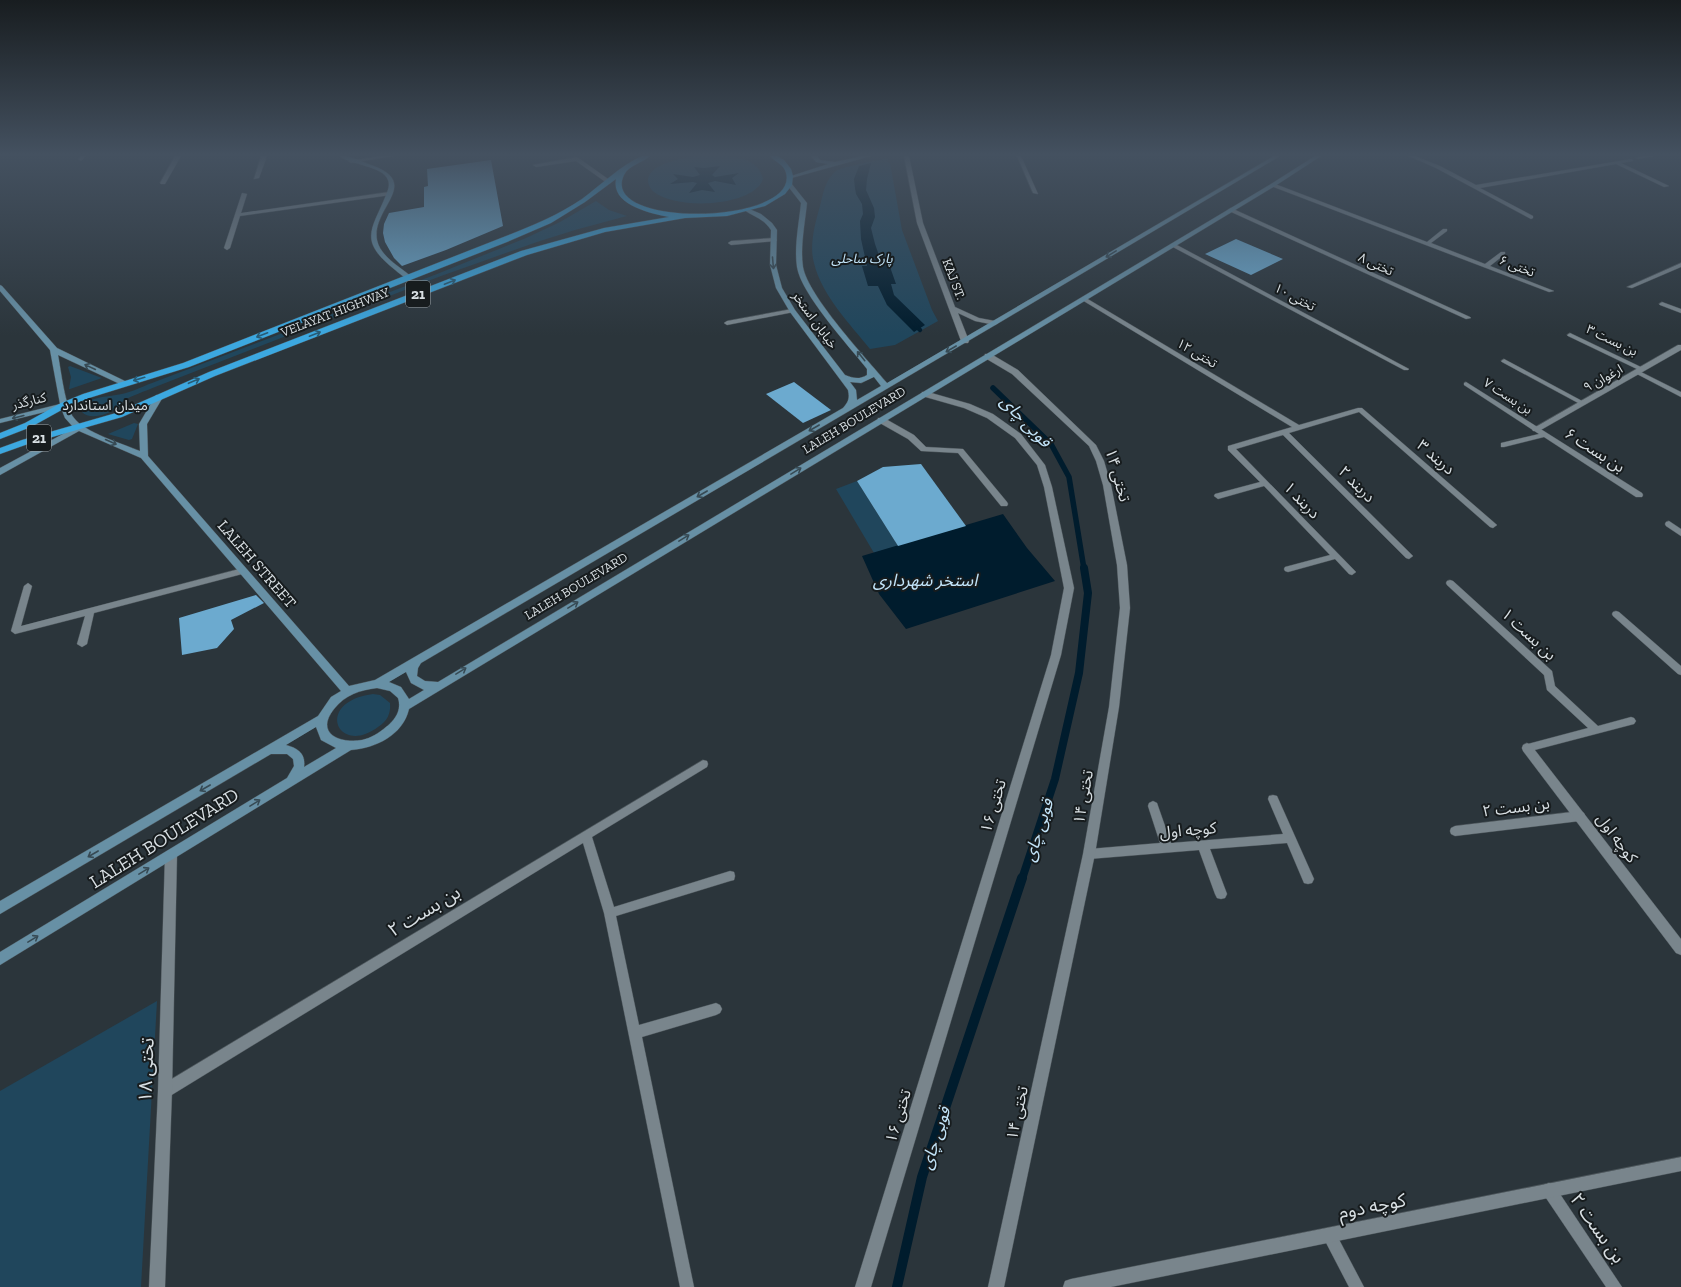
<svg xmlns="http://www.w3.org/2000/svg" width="1681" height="1287" viewBox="0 0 1681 1287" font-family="'Zilla Slab','Noto Sans Arabic',serif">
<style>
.green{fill:#20465c}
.water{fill:#001c2d}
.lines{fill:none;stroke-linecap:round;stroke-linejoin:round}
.stream-far3{stroke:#001c2d;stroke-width:4.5}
.stream-far2{stroke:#001c2d;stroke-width:5.5}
.stream-far1{stroke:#001c2d;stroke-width:8}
.stream{stroke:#001c2d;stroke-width:10}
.building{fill:#6caacf}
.lane-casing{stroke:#4a5358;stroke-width:1}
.street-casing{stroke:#4a5358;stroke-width:1}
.secondary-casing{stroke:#4a5358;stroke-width:1}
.highway-casing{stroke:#4a5358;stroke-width:1}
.lane{fill:#79858c;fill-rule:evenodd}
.street{fill:#79858c;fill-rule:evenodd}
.secondary{fill:#6790a5;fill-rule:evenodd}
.highway{fill:#3ca8e0;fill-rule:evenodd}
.oneway{stroke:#374a54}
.oneway2{stroke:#285b75}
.labels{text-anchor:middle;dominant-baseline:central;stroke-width:4;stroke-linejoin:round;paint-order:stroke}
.far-park-label{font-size:13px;font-style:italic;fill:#c2e4f9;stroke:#171c1e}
.far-street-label{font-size:13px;fill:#d8dfe3;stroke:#171c1e}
.far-neighbourhood-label{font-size:14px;fill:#d8dfe3;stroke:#171c1e}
.shield{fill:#171c1e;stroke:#9ea4a8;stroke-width:1}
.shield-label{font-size:15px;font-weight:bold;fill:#d8dfe3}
.street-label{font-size:16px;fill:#d8dfe3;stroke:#171c1e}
.water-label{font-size:17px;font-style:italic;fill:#c3e5fa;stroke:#171c1e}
.near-street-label{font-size:19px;fill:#d8dfe3;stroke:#171c1e}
</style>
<rect width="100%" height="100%" fill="#2b353b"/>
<g class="green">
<path d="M698 156C719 156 757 152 763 179 762 181 761 184 759 186 740 207 676 209 654 192 651 190 649 186 648 182 646 164 685 157 698 156Z"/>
<path d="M889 158 887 162 890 163 902 230 932 310 938 321 895 345 870 349C850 324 822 296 814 263 809 246 815 223 820 206 823 194 825 180 836 171 841 167 880 160 889 158Z"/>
<path d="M596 201 609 210 627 216 575 230 537 242 441 276 155 387C146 391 130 396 123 401 121 403 120 406 117 408 109 414 90 421 82 412 82 397 106 397 116 395 128 394 141 387 152 383L437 274 526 238 560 222Z"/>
<polygon points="70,366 102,378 70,389 69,389 71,377 68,367"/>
<polygon points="134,423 138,424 132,439 129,440 108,434"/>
<polygon points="857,481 898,546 874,553 836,489"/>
<path d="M373 694 380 695 390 703C391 714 387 721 378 727 338 757 313 702 373 694Z"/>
<polygon points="157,1001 141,1287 0,1287 0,1091"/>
</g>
<g class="water">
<polygon points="871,163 867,179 866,190 874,208 875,217 871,228 875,244 882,264 889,264 896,284 891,284 894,295 925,325 914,332 887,305 878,286 868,286 862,266 867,266 861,239 860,221 863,214 862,204 856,194 855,188 854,179 859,166"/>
<polygon points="720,166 712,175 715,177 739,173 732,178 736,185 715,181 708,183 715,192 702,190 689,193 697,183 693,182 670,184 678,179 673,174 693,177 700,175 694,167 704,168"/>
<polygon points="1003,514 1027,548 1055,581 906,629 879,594 862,556"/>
</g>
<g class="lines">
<polyline class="stream-far3" points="912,322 920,330"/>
<polyline class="stream-far2" points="993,388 1051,444 1069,477 1084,569"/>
<polyline class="stream-far1" points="1022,879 1055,779 1079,673 1088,593 1084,568"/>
<polyline class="stream" points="897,1287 922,1177 1022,878"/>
</g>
<g class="building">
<polygon points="491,160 503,226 446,250 402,266 394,258 385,242 383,233 384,224 389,213 424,207 424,187 428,186 427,169"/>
<polygon points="1236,239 1283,259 1251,275 1205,254"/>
<polygon points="794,382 831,410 803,423 766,394"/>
<polygon points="921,464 966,526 898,546 857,481 883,467"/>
<polygon points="256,595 264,603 231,620 234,629 217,648 182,655 179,618"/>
</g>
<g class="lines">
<g class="lane-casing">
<g id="lane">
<polygon points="1017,156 1021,156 1038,194 1033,193"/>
<polygon points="1409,156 1415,156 1440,166 1476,185 1631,159 1633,160 1633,161 1621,163 1669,186 1664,187 1616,164 1480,188 1533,216 1533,218 1531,219 1436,168"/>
<polygon points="1644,156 1654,156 1638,159 1636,158"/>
<polygon points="1271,184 1275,184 1427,242 1443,229 1447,229 1447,231 1431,243 1485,264 1501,252 1505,252 1505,254 1490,266 1554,291 1549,292 1271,186"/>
<polygon points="1231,208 1470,317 1471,318 1466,319 1229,211 1228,210"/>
<polygon points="1171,244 1175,244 1409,369 1408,370 1404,370 1171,246"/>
<polygon points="1681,263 1681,267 1632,288 1627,287"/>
<polygon points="1082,298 1086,298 1299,425 1358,408 1362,408 1497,525 1493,528 1490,527 1359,412 1289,433 1413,556 1409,559 1406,558 1283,435 1236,449 1356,572 1352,575 1349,574 1335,559 1288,572 1285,571 1284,569 1285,567 1330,555 1264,486 1218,499 1214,496 1215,494 1260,482 1228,450 1228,446 1292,427 1082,300"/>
<polygon points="1662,302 1681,309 1681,313 1660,305 1659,304"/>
<polygon points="1570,333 1643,368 1644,369 1643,370 1639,370 1568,336 1567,335"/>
<polygon points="1504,359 1584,402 1585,403 1584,404 1580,404 1502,362 1501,361"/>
<polygon points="1637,370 1681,392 1681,397 1635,373 1635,371"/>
<polygon points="1466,382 1642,493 1643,495 1642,497 1636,497 1544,437 1504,447 1501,447 1501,443 1539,434 1464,385 1464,383"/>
<polygon points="878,418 884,418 914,435 926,447 963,449 1007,502 1008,504 1007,506 1001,506 958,453 921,451 908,439 878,422"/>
<polygon points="1669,521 1681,529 1681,536 1666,526 1665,524 1666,522"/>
<polygon points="243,568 246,569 247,571 246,573 94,613 87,644 82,647 77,644 85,616 15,634 11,631 24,586 28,583 32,586 21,626"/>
<polygon points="1450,580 1453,581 1552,671 1555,686 1598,726 1631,717 1634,718 1636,721 1634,724 1527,752 1524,751 1522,748 1524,745 1588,728 1547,690 1544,675 1447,585 1446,583 1447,581"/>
<polygon points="1616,611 1619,612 1681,666 1681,675 1678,674 1613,616 1612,614 1613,612"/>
<polygon points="703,760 707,761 708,764 707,767 592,837 614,907 730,871 734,872 735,876 734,880 730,881 616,916 639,1025 716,1003 720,1005 722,1009 720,1013 716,1015 642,1037 694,1287 680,1287 604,913 583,843 170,1096 165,1097 160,1096 159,1091 160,1086"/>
<polygon points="1273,795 1277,796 1314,879 1312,883 1308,884 1304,883 1287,843 1210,849 1227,894 1225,898 1221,899 1217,898 1215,894 1199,850 1089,859 1085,857 1084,854 1085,851 1089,849 1160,843 1148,806 1149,803 1153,801 1157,803 1158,806 1171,843 1283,834 1268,799 1269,796"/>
<polygon points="1580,811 1584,813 1585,816 1584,819 1580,821 1455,836 1451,834 1450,831 1451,828 1455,826"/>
<polygon points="1549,1183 1554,1185 1622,1287 1606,1287 1544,1195 1542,1190 1544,1185"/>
<polygon points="1329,1228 1334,1230 1364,1287 1349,1287 1322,1235 1324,1230"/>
</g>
</g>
<g class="street-casing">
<g id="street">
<polygon points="81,156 86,156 81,161 78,159"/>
<polygon points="175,156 181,156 165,184 161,184 160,183"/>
<polygon points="261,156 267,156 259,178 254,179"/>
<polygon points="380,156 393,156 351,163 348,161"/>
<polygon points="904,156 909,156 923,223 955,307 979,318 995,321 998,323 995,325 975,321 958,313 969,341 968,343 962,343 961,341 917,223"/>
<polygon points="577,157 611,181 611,183 607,183 576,161 536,167 533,165"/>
<polygon points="389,192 392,194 391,195 240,216 230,248 227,250 224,248 242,193 247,194 241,213"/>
<polygon points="774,238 777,240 776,241 731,245 728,243 731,241"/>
<polygon points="792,309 794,310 794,312 727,325 724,323 727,321"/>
<polygon points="1678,345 1681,345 1681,350 1539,431 1533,431 1532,429"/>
<polygon points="985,354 991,354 1018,370 1096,445 1104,461 1111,485 1127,565 1130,608 1119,707 1095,854 1004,1287 988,1287 1083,854 1109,707 1120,608 1117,565 1103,485 1096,461 1089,446 1012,374 985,358"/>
<polygon points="922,392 928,392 970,404 993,414 1021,434 1045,465 1052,487 1074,588 1061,655 871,1287 855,1287 1051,655 1064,588 1044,487 1037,465 1015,438 987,418 964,408 922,396"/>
<polygon points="1527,743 1531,745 1681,939 1681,955 1676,953 1523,751 1522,748 1523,745"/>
<polygon points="171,850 175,851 177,855 172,1091 165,1287 149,1287 158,1091 165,855 167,851"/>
<polygon points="1681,1157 1681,1171 1111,1287 1063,1287 1065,1281 1071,1279"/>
</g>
</g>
<g class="secondary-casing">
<g id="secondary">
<path d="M339 156C349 155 362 161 371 165 423 183 371 208 377 240 380 256 400 267 412 277V279C406 280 399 273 394 269 358 240 372 230 386 195 388 190 390 185 388 180 383 166 351 165 339 156Z"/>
<polygon points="811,156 817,156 820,160 835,162 862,156 871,156 788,179 788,177 828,164 816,162"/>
<path d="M1274 156H1280L997 324 421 663 418 668 417 676 425 681 438 682 1271 184 1315 156H1321L1275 186 409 709C403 735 376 748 351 750L0 965V952L287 778 294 766 293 759 287 754H271L0 914V901L318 716 331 697 341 691 141 458 79 431 0 475V468L74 428 65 418 61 408 0 423V419L60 404 50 350 0 291V285L2 286 57 348 129 383 125 385H122L58 355C61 370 65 407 74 418 84 432 123 444 140 451L139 424 156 395H162L163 397 147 424 148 456 349 686 375 680 843 408C848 402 850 399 848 390L790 312 776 288 770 265 771 230C763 218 754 217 744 210L747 208 761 214 772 223 777 230 776 265 782 288 795 310 845 375C853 378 859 380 867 375V369C849 346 801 294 797 267 794 247 799 223 801 203L787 185V183H791L807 203C805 223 800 247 803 267 808 296 866 358 887 383ZM874 377 881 386 857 400 856 390 850 382 861 383ZM406 672 411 683 424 690 409 699 401 687 389 682ZM377 688 390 691 398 698C402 710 395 720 386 727 379 733 371 738 362 740 339 744 315 733 334 709 345 695 360 690 377 688ZM316 727 321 740 336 748 304 767C306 754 298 748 286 745Z"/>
</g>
</g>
<g class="highway-casing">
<path id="highway" d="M642 156H650C642 163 629 165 624 175 598 229 800 225 786 173 784 164 775 162 770 156H777L784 160 791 169 793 176 792 185 785 194 765 206 727 216 685 218 605 232 527 255 215 376 122 417 28 444 0 454V448L22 440 116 413 209 372 521 251 604 228 669 217C650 213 611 205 616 179L585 202 551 223 507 242 189 367 89 398 67 407 31 427 0 439V433L25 423 61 403 83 394 183 363 501 238C529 227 557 216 582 199 602 184 620 166 642 156Z"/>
</g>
<use href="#lane" class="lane"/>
<use href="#street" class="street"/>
<use href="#secondary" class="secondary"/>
<use href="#highway" class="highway"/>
</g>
<defs><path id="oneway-shaft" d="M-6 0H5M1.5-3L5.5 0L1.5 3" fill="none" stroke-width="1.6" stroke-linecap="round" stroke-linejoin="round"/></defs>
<g class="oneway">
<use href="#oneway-shaft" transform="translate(1111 254) rotate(149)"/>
<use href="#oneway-shaft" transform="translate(773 263) rotate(85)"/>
<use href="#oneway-shaft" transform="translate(951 349) rotate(150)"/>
<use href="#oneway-shaft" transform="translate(861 356) rotate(-129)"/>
<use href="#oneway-shaft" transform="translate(90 367) rotate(-155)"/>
<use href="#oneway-shaft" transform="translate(18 417) rotate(166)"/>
<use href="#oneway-shaft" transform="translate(814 428) rotate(150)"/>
<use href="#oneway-shaft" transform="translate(111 442) rotate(24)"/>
<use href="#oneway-shaft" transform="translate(796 471) rotate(-31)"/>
<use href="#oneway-shaft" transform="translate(702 494) rotate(150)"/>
<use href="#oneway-shaft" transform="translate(684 538) rotate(-31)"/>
<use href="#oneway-shaft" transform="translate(573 605) rotate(-31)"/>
<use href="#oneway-shaft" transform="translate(461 671) rotate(-31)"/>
<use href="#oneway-shaft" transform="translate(205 788) rotate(150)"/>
<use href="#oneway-shaft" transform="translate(255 803) rotate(-32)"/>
<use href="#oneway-shaft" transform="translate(93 854) rotate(150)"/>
<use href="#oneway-shaft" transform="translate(144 871) rotate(-31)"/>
<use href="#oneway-shaft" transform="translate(33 939) rotate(-31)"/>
</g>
<g class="oneway2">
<use href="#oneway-shaft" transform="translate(450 282) rotate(-21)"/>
<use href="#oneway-shaft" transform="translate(315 334) rotate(-21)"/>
<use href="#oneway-shaft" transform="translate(262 335) rotate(159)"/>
<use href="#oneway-shaft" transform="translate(139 379) rotate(164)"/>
<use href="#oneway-shaft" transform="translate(194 381) rotate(-23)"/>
</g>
<linearGradient id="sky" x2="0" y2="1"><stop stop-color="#181d20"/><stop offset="0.46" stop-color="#445160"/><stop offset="1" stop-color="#445160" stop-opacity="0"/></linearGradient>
<rect width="1681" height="336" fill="url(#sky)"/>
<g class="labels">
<g class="far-park-label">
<text x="862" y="258">پارک ساحلی</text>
</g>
<g class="far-street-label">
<text transform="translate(1376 264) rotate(25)">تختی ۸</text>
<text transform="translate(1517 266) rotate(21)">تختی ۶</text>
<text transform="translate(954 279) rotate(69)">KAJ ST.</text>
<text transform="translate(1295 297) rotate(28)">تختی ۱۰</text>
<text transform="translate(335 312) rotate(-21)">VELAYAT HIGHWAY</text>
<text transform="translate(815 320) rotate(54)">خیابان استخر</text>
<text transform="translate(1612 340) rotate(26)">بن بست ۳</text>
<text transform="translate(1197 353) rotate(31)">تختی ۱۲</text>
<text transform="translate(1603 378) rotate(-29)">ارغوان ۹</text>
<text transform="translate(1508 396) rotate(33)">بن بست ۷</text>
<text transform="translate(29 401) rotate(-14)">کنارگذر</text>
<text transform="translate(854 420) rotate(-31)">LALEH BOULEVARD</text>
<text transform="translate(576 586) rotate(-31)">LALEH BOULEVARD</text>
</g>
<g class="far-neighbourhood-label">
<text x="105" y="405">میدان استاندارد</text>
</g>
<g class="shield">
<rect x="406" y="281" width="24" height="26" rx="3"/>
<rect x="27" y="425" width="24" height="26" rx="3"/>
</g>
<g class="shield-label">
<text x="418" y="294">21</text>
<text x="39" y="438">21</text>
</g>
<g class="street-label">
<text transform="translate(1595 450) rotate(33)">بن بست ۶</text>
<text transform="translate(1436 457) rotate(41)">دربند ۳</text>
<text transform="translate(1118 475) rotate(74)">تختی ۱۴</text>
<text transform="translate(1357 484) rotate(45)">دربند ۲</text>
<text transform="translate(1302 500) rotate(46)">دربند ۱</text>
<text transform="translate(257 564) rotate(49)">LALEH STREET</text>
<text transform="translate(1529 634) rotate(43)">بن بست ۱</text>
<text transform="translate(1083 797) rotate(-80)">تختی ۱۴</text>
<text transform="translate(993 806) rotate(-73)">تختی ۱۶</text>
<text transform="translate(1516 807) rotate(-7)">بن بست ۲</text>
<text transform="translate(1188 830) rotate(-5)">کوچه اول</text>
<text transform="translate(1617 838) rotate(53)">کوچه اول</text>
<text transform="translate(1017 1113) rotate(-78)">تختی ۱۴</text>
<text transform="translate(898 1116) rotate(-73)">تختی ۱۶</text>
</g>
<g class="water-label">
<text transform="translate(1026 421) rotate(46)">قوبی چای</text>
<text x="925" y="580">استخر شهرداری</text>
<text transform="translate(1038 830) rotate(-72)">قوبی چای</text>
<text transform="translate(935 1138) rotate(-72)">قوبی چای</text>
</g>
<g class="near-street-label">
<text transform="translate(164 838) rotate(-32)">LALEH BOULEVARD</text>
<text transform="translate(424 911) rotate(-31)">بن بست ۲</text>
<text transform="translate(146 1070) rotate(-88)">تختی ۱۸</text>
<text transform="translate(1372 1206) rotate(-11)">کوچه دوم</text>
<text transform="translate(1598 1228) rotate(55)">بن بست ۲</text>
</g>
</g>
</svg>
